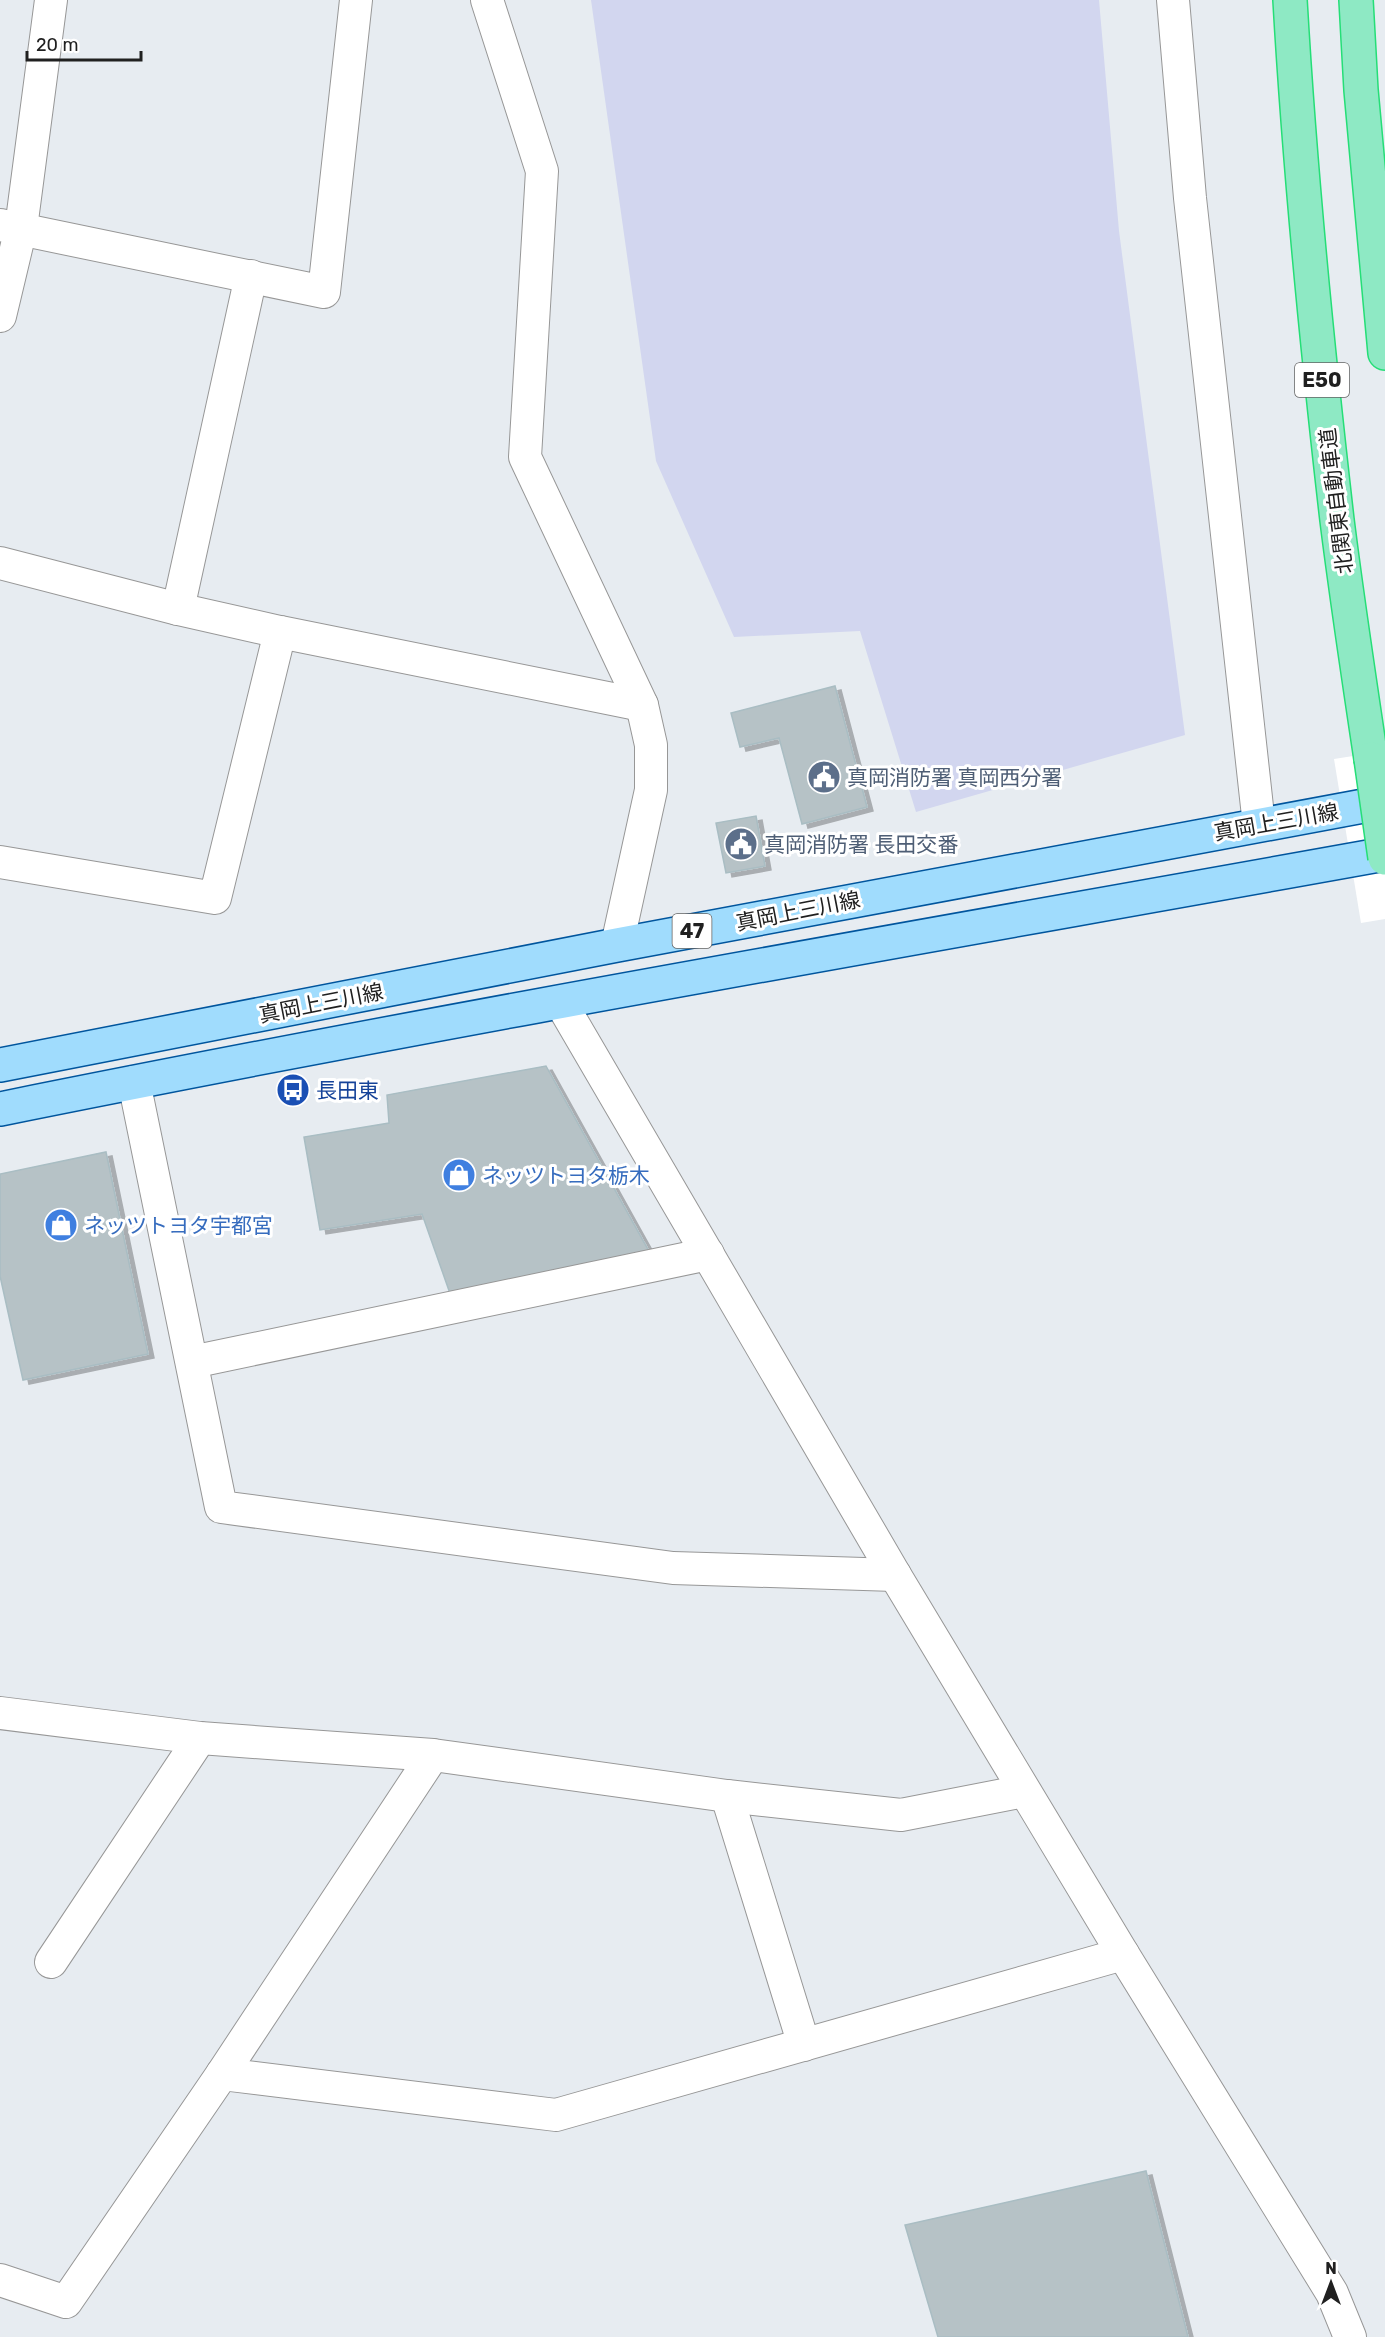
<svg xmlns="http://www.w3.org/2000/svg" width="1385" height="2337" viewBox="0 0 1385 2337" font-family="Rubik,'Noto Sans JP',sans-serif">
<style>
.farmland{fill:#d2d6ef}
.pier{fill:#fff}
.building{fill:#b6c2c6;stroke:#a9bdc3;stroke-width:1.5;filter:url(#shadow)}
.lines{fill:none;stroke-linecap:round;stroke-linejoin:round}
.minor-casing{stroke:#979797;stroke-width:34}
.primary-casing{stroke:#00559d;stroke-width:36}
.motorway-casing{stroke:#25de77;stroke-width:36}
.minor{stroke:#fff;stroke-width:32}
.primary{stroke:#a0dcfd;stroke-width:33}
.motorway{stroke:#8ee9c4;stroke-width:33}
.motorway-bridge-casing{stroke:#25de77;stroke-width:36;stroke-linecap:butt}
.motorway-bridge{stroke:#8ee9c4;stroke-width:33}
.labels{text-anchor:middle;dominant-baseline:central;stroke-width:6;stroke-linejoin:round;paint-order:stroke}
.shield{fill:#fff;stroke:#636363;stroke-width:1.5}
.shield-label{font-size:20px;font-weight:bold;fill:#202020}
.street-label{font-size:21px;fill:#202020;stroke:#fff}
.service-label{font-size:21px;fill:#4e5e75;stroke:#fff;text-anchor:start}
.transit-label{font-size:21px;fill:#164399;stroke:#fff;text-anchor:start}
.shop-label{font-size:21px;fill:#366cbe;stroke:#fff;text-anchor:start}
</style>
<defs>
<filter id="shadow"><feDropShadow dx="6" dy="4" stdDeviation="0" flood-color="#0004"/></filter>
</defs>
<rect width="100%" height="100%" fill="#e7ecf1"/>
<polygon class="farmland" points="591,0 1099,0 1119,231 1185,735 916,812 860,631 734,637 656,461"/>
<polygon class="pier" points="1385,751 1385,919 1361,923 1334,759"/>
<g class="building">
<polygon points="835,686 867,807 802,824 779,738 740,747 731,713"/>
<polygon points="756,816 765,866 726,873 716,823"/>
<polygon points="546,1066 651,1255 452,1299 422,1214 320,1230 304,1137 389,1123 387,1095"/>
<polygon points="106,1152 148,1354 23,1380 0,1276 0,1174"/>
<polygon points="1146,2171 1188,2337 938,2337 905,2225"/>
</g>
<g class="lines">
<g class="minor-casing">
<g id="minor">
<polyline points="487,0 542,171 525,457 642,705 651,745 651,790 617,945"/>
<polyline points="1173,0 1190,198 1259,825"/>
<polyline points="0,225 324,292 356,0"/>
<polyline points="0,316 21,228 51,0"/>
<polyline points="0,563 178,609 280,632 642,705"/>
<polyline points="178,609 251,276"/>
<polyline points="0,862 215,898 280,632"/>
<polyline points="561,1003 895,1575 1123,1954 1332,2293 1350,2337"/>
<polyline points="134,1082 221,1507 673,1568 895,1575"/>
<polyline points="192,1362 708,1254"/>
<polyline points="0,1713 200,1738 433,1755 727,1796 901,1815 1024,1791"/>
<polyline points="727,1796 804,2045"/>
<polyline points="51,1962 200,1738"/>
<polyline points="222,2074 556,2115 1123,1954"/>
<polyline points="0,2280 66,2302 222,2074 433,1755"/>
</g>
</g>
<g class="primary-casing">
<g id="primary">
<polyline points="0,1065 617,945 1385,802"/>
<path d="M0 1109C460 1016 923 937 1385 854"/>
</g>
</g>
<g class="motorway-casing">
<g id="motorway">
<path d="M1290 0C1300 174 1317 347 1337 520 1347 600 1359 679 1371 759"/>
<polyline points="1356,0 1361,90 1385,353"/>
</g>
</g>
<use href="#minor" class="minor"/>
<use href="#primary" class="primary"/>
<use href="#motorway" class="motorway"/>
<g class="motorway-bridge-casing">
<polyline id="motorway-bridge" points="1371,759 1385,858"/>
</g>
<use href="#motorway-bridge" class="motorway-bridge"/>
</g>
<defs>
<g id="civic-disc" transform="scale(1.725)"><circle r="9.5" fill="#5c6f8a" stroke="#fff"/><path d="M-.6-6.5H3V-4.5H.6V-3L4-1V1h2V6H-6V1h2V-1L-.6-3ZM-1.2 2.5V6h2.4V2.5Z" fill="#fff"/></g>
<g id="bus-disc" transform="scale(1.725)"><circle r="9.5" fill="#1a4fb4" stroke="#fff"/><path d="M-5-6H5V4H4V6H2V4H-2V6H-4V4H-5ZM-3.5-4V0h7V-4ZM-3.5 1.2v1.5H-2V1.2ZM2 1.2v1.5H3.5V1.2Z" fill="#fff"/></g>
<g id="shop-disc" transform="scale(1.725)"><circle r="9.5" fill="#3f7fe0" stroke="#fff"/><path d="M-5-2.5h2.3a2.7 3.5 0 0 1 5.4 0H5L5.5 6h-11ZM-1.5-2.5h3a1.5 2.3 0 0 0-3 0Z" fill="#fff"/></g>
</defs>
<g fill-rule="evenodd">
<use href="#civic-disc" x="824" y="777"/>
<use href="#civic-disc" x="741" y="844"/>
<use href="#bus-disc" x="293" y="1090"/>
<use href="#shop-disc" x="459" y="1175"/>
<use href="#shop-disc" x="61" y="1225"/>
</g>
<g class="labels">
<g class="shield">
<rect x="1295" y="363" width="54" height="34" rx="4.5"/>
<rect x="672.5" y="914" width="39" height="34" rx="4.5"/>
</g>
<g class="shield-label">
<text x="1322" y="380">E50</text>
<text x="692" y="931">47</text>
</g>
<g class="street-label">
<text transform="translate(1336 501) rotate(-97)">北関東自動車道</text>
<text transform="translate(1276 822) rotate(-10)">真岡上三川線</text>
<text transform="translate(798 911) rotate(-11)">真岡上三川線</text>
<text transform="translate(321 1003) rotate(-11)">真岡上三川線</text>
</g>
<g class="service-label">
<text x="847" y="777">真岡消防署 真岡西分署</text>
<text x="764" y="844">真岡消防署 長田交番</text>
</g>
<g class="transit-label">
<text x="316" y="1090">長田東</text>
</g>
<g class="shop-label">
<text x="482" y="1175">ネッツトヨタ栃木</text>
<text x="84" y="1225">ネッツトヨタ宇都宮</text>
</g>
</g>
<g transform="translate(1331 2283)" stroke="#ffffff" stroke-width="4.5" paint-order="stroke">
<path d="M0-4.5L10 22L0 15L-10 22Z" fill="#202020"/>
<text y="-9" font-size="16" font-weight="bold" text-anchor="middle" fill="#202020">N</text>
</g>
<path d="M27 51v9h114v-9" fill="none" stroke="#202020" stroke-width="3"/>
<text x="36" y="51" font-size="18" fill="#202020" stroke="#ffffff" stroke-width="4.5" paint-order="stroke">20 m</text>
</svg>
